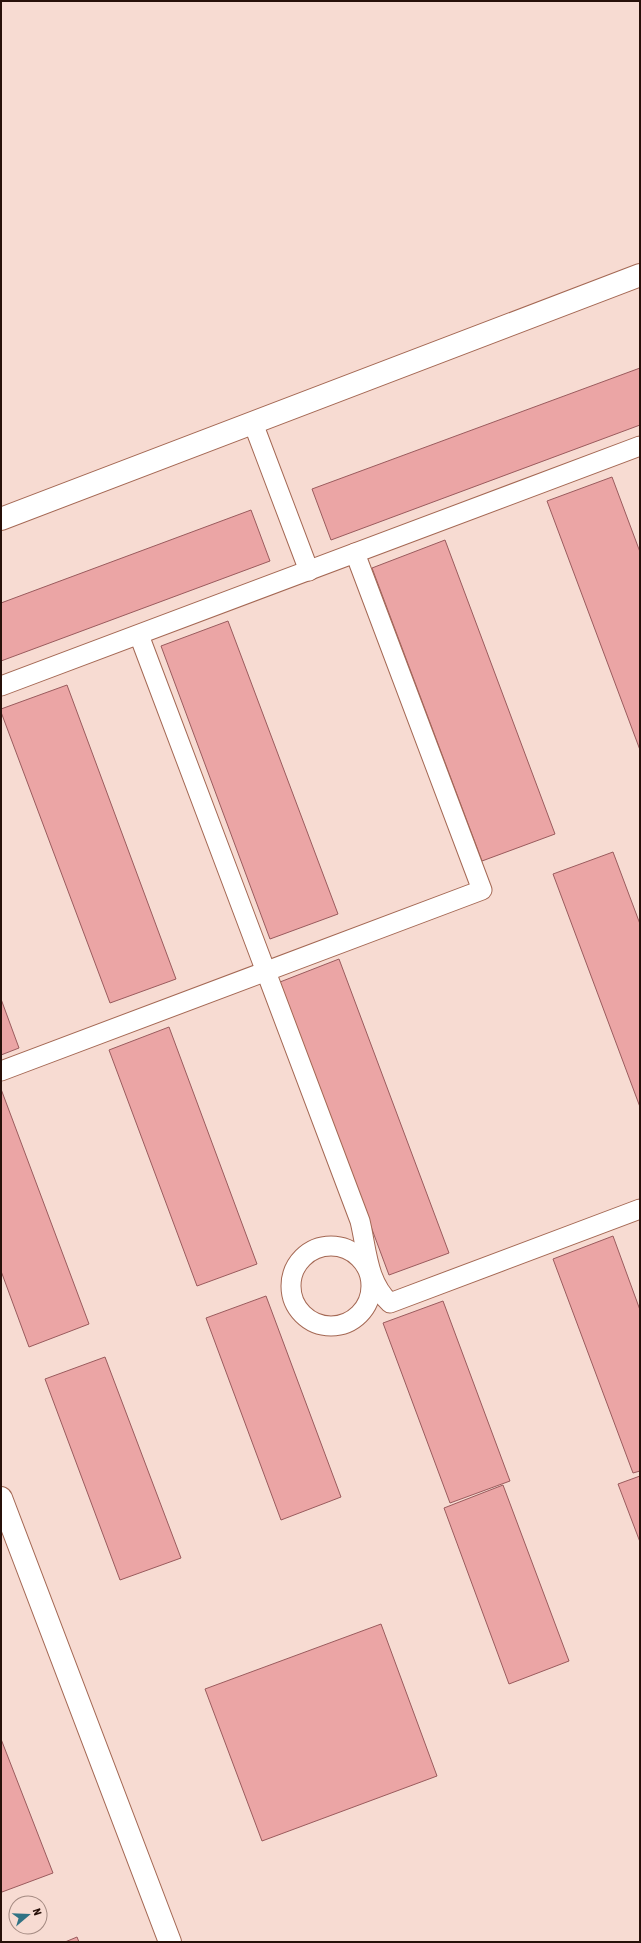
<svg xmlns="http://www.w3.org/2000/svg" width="641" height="1943" viewBox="0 0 641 1943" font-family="'Asap Condensed',sans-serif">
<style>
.building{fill:#eba5a5;stroke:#9a5b5d}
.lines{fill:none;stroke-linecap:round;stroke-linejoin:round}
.service-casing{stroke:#a46854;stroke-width:21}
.tertiary-casing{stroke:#a46854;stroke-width:24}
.service{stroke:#fff;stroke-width:19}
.tertiary{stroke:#fff;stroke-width:22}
</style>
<rect width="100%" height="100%" fill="#f7dbd2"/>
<g class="building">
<polygon points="640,368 640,425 331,540 312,489"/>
<polygon points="612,477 640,552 640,750 547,501"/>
<polygon points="251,510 270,561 1,661 1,603"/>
<polygon points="445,540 555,834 482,861 372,568"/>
<polygon points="228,621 338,914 270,939 161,646"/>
<polygon points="67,685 176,979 110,1003 1,712 1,709"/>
<polygon points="613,852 640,924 640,1107 553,874"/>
<polygon points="339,959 449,1253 389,1275 280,982"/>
<polygon points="1,999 19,1048 1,1055"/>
<polygon points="169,1027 257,1264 197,1286 109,1050"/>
<polygon points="1,1089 89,1324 29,1347 1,1271"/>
<polygon points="613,1236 640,1310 640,1471 633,1473 553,1259"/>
<polygon points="266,1296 341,1497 281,1520 206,1318"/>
<polygon points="443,1301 510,1481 450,1503 383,1323"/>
<polygon points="105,1357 181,1558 120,1580 45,1379"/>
<polygon points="640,1476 640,1542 618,1484"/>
<polygon points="503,1485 569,1661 509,1684 444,1508"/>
<polygon points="381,1624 437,1776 262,1841 205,1689"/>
<polygon points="1,1739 53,1873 2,1892 1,1890"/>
<polygon points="77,1937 79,1942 65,1942"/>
</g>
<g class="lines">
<g class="service-casing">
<g id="service">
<polyline points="253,423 309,571"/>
<path d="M139 635 360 1221C367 1250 367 1282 390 1303L640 1209"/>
<polyline points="1,686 640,446"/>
<polyline points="1,1071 482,890 355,553"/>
<circle cx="331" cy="1286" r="40"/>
</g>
</g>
<g class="tertiary-casing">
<g id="tertiary">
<polyline points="1,519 640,275"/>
<polyline points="1,1498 170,1942"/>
</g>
</g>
<use href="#service" class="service"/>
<use href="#tertiary" class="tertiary"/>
</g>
<rect width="641" height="1943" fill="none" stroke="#271009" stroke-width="4"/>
<g transform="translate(28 1915) rotate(71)"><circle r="19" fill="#f7dbd2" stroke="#a48a82"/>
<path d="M0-3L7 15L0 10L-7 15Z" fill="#307284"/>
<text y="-6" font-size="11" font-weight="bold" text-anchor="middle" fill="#271009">N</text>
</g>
</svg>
